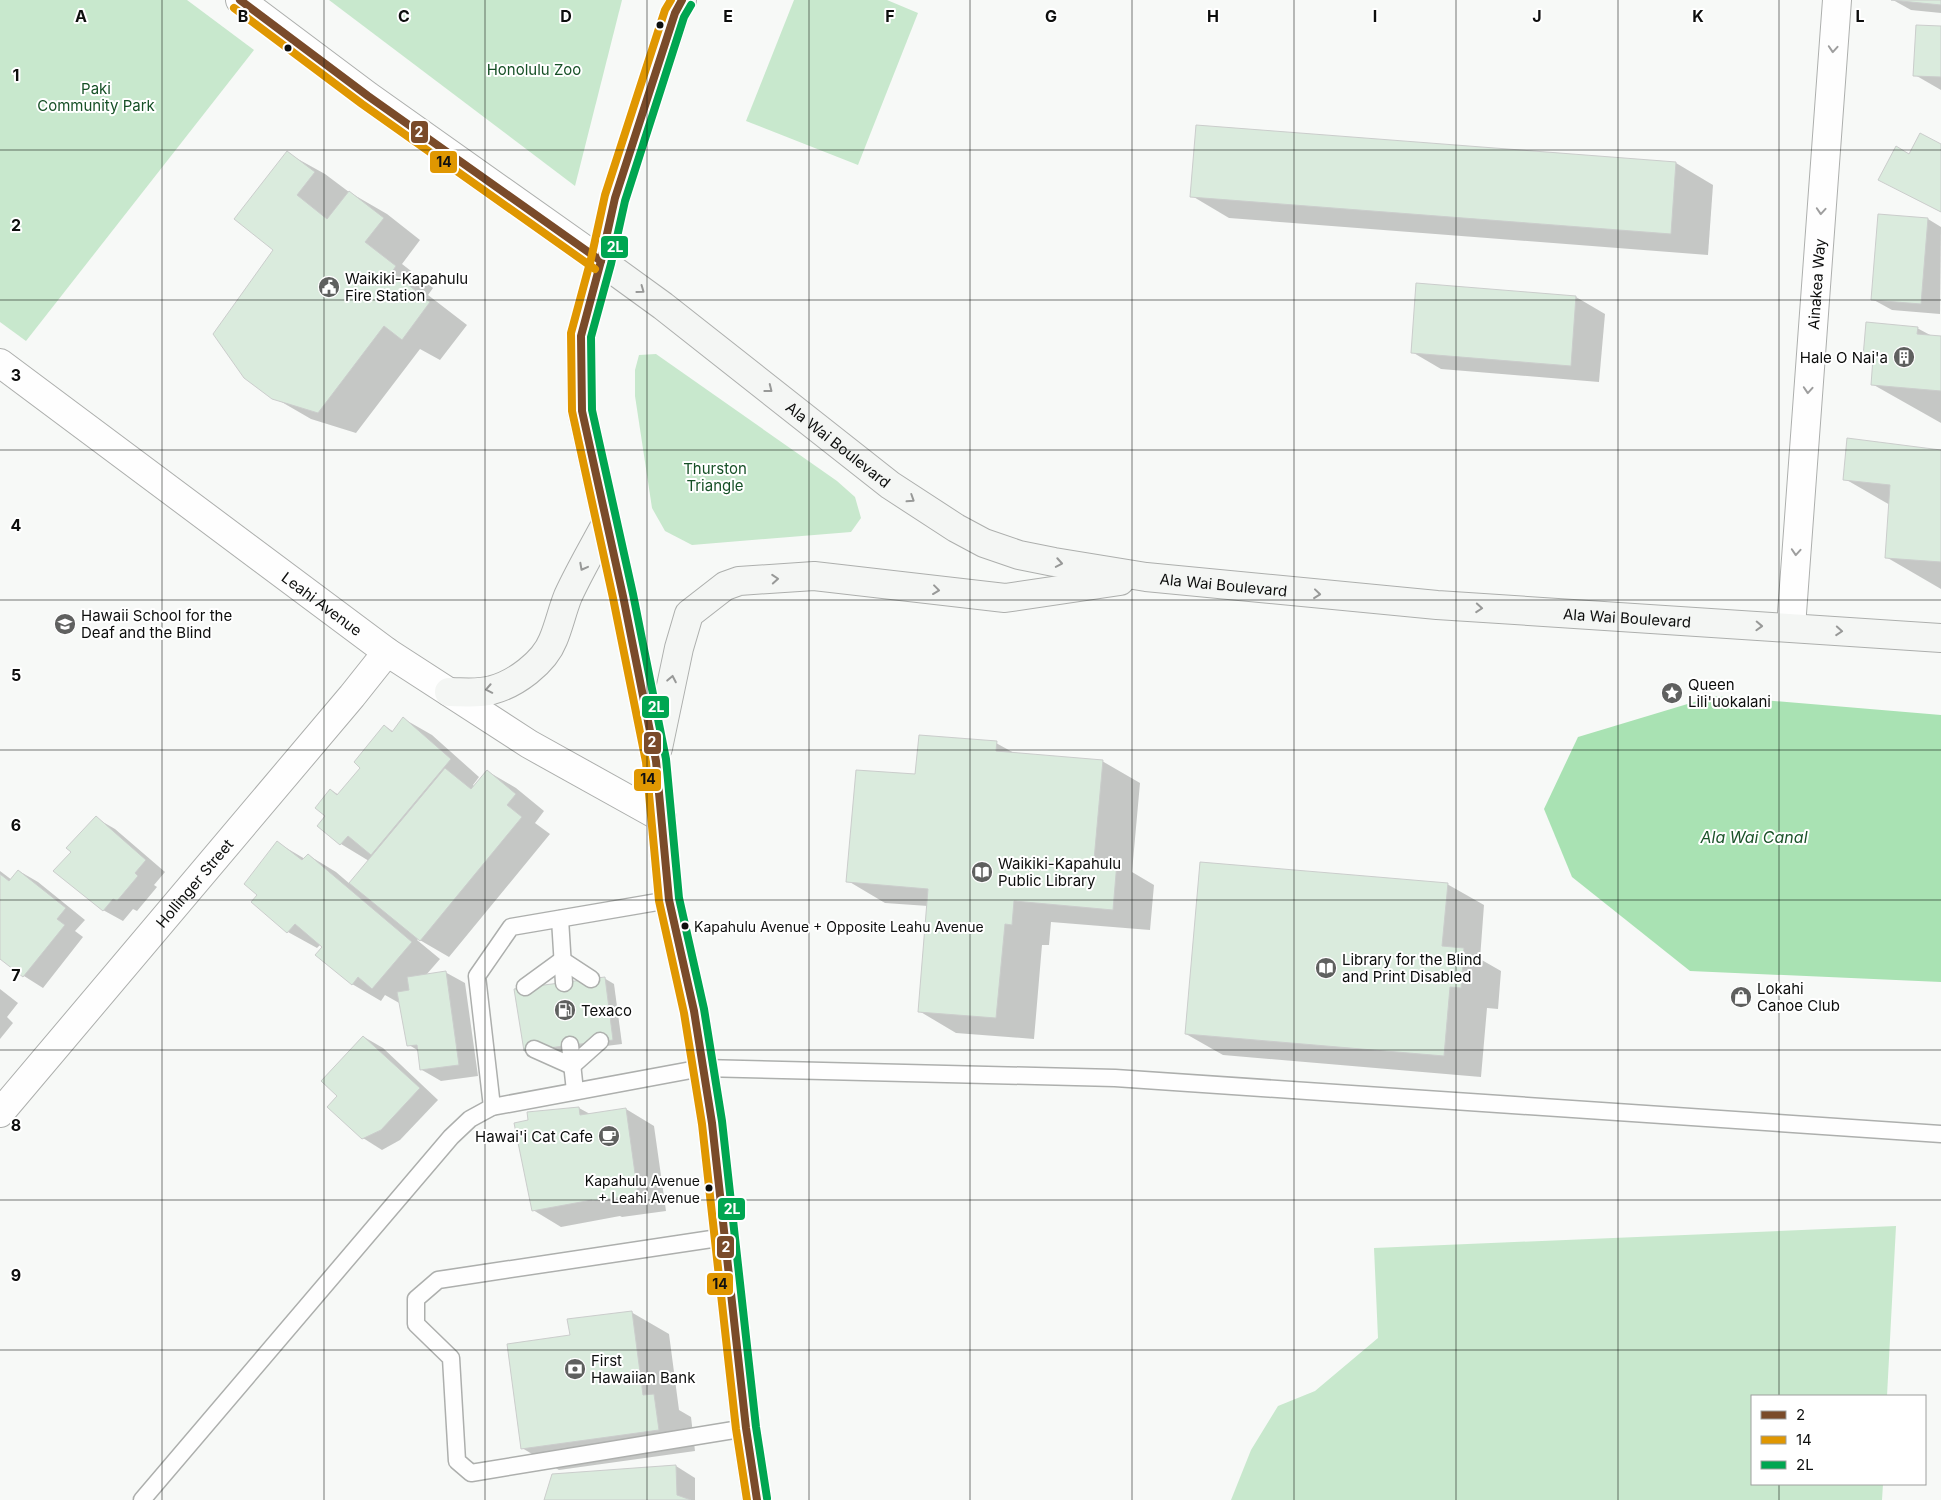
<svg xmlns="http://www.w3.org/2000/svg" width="1941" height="1500" viewBox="0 0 1941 1500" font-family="Inter,sans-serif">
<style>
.green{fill:#c8e8cd}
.water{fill:#a9e2b3}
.shadow{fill:#0003}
.building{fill:#daebdd;stroke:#cbcdcc}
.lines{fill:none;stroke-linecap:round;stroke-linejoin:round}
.service-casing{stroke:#adafad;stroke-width:19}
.minor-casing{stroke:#adafad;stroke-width:30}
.tertiary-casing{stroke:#adafad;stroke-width:30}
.secondary-casing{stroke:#adafad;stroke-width:30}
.service{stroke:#fefefe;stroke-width:16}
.minor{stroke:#fefefe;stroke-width:28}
.tertiary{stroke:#fefefe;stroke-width:28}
.secondary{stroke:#f4f6f4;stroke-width:28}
.bus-1-casing{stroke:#fff;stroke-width:11}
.bus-2-casing{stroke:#fff;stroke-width:11}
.bus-3-casing{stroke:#fff;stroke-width:11}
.bus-1{stroke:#7a4b2a;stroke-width:8}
.bus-2{stroke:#e09701;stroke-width:8}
.bus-3{stroke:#00a651;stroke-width:8}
.oneway{stroke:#9e9e9e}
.oneway2{stroke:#989998}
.grid{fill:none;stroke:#0d0e0d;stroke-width:1;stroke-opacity:0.55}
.bus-dot{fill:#0d0e0d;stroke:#fff;stroke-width:2}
.labels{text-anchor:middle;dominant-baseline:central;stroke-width:4;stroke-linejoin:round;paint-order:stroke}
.bus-label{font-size:14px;fill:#0d0e0d;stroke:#fff;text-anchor:start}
.park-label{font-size:15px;fill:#165026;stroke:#fff}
.poi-label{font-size:15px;fill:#0d0e0d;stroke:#fff;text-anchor:start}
.street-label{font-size:15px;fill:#0d0e0d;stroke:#fff}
.water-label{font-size:16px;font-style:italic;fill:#1a5329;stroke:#fff}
.grid-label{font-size:16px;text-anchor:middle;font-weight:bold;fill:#0d0e0d;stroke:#fff;stroke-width:4;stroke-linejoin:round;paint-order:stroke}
.line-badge{stroke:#fff;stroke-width:2}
.badge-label{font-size:14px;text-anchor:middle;font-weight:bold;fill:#fff}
.pale-badge-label{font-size:14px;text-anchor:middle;font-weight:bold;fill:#111}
</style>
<rect width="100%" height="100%" fill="#f7f9f7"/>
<g class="green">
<polygon points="0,0 187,0 254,50 26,341 0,322"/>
<polygon points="330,0 622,0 575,186 329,0"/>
<polygon points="794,0 887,0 918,13 858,165 746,121"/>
<polygon points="656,354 837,481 855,497 861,518 851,532 692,545 665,531 652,508 635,396 635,370 639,355"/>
<polygon points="1896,1226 1887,1396 1752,1396 1752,1484 1883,1484 1882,1500 1231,1500 1251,1450 1278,1406 1315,1391 1378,1338 1374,1248"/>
</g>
<polygon class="water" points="1714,696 1941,715 1941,982 1690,971 1572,877 1544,809 1578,737"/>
<g class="shadow">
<polygon points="1893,0 1941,0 1941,13 1911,10"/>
<polygon points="1941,27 1941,90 1915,75"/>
<polygon points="1197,127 1676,163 1713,185 1708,255 1229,218 1192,196"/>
<polygon points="1941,145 1941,212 1880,180 1910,156"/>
<polygon points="287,153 325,174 349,192 387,214 420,240 402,264 433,288 428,295 467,325 440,360 420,349 356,433 311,419 273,397 275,250"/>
<polygon points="1880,215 1928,219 1941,227 1940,314 1892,310 1872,299"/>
<polygon points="1417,284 1576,297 1605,314 1599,382 1441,369 1412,352"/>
<polygon points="1917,328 1932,336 1941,337 1941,423 1872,384 1874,361 1864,356"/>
<polygon points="1941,451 1941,589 1886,557 1890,505 1845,479"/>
<polygon points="404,719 432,735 479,777 473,785 474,786 487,771 516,788 544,811 535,823 550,834 449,957 418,939 417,940 440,959 426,975 445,972 465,983 478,1076 441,1081 422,1070 419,1051 409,1045 401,1004 385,995 381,1001 352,984 321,944 317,948 288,932 253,902 259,894 278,843 305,859 308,855 336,872 350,884 369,861 341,844 318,826 327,816 331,790 339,795 362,768 385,726 394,732"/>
<polygon points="996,743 1016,754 1102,761 1140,783 1132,872 1154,885 1150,930 1051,922 1049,945 1042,945 1034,1039 956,1033 919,1011 928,906 885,903 848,881 916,776"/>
<polygon points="96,818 115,829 165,872 154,885 157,887 137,911 133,909 123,921 103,910 73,852"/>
<polygon points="0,871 12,880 19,871 38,882 85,920 75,931 83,937 43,988 24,976 0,958"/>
<polygon points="1447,884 1484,905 1480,959 1501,971 1498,1009 1487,1008 1481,1077 1223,1055 1186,1034"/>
<polygon points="604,978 614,984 622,1044 534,1055"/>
<polygon points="0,989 18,1003 7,1017 13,1023 0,1039"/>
<polygon points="364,1037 383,1048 438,1100 400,1140 382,1150 363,1138 339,1096"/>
<polygon points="579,1108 590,1114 626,1109 654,1126 666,1211 622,1217 620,1216 561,1227 533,1210"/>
<polygon points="631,1312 669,1334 679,1410 691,1417 695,1451 559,1470 522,1448 571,1336"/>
<polygon points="676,1466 695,1478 695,1500 545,1500"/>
</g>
<g class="building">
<polygon points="1891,0 1941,0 1941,5"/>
<polygon points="1916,25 1941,26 1941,77 1913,76"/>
<polygon points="1196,125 1676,162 1671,234 1190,197"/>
<polygon points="1920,133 1941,144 1941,212 1878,180 1896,146 1909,154"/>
<polygon points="287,151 315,172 297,195 327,219 349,191 384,218 365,242 396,266 392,272 430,302 402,340 384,326 318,413 272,399 244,378 213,334 273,250 234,219"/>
<polygon points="1878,214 1928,218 1921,304 1871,300"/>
<polygon points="1416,283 1576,296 1571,366 1411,353"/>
<polygon points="1866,322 1918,327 1917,334 1941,336 1941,391 1871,385 1873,358 1863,357"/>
<polygon points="1847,438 1941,450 1941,562 1885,558 1890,485 1843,480"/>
<polygon points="403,717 451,759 371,855 348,836 340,845 317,826 325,816 315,808 330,789 337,795 360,768 354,762 384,725 392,732"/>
<polygon points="919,735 997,741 996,751 1103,760 1094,860 1117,862 1113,910 1014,901 1012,925 1005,924 996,1018 918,1012 928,889 846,882 856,770 915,774"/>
<polygon points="445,768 471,789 487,770 516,794 507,805 522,817 420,941 349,883"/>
<polygon points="96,816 146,860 135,873 138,876 117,901 113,899 103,911 53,871 71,852 66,848"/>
<polygon points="277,841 302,860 308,854 412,942 372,989 358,977 352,985 315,955 322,947 295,924 287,933 251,902 257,895 244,884"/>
<polygon points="1200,862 1448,883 1442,946 1464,948 1461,988 1450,987 1444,1056 1185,1034"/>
<polygon points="18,870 66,908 57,919 65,925 23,977 0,959 0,874 9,881"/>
<polygon points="446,971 459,1065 420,1070 417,1045 407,1046 397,992 409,990 407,977"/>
<polygon points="605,977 613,1040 524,1051 514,989"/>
<polygon points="363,1036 420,1088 381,1130 362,1139 327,1107 337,1096 321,1081"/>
<polygon points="579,1107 580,1115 626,1108 638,1195 592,1201 592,1200 532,1211 514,1123 528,1120 527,1112"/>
<polygon points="632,1311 643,1395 654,1394 659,1430 521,1449 507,1344 570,1335 567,1319"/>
<polygon points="676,1465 677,1495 691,1500 544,1500 552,1474"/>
</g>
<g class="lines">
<g class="service-casing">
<g id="service">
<polyline points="560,919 564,983"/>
<polyline points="525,987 562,960 591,979"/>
<polyline points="570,1045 575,1091"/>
<polyline points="534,1049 572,1066 600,1041"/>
<polyline points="492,1107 477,976 511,927 669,900"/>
<polyline points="725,1237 438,1280 416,1299 416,1324 451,1358 457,1461 471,1473 746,1428"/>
<polyline points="142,1500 451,1137 470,1119 492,1107 702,1068 1115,1078 1941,1134"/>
</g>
</g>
<g class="minor-casing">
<g id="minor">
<path id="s1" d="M0 363 387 652 529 744 662 818"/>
<path id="s2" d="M1791 627 1837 0"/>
<path id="s3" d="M0 1113 352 696 387 652"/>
</g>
</g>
<g class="tertiary-casing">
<polyline id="tertiary" points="240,0 368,96 601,261"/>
</g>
<g class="secondary-casing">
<g id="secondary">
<polyline points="682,0 675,13 615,198 601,261 581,336 582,411 623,596 656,761 669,900 694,1011 712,1123 746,1428 757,1500"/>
<path id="s4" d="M601 261 663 306 890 485 956 528 984 543 1019 555 1054 562 1146 577 1437 605 1941 638"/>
<path d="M449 692C463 692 479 694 492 690 515 684 544 663 553 640 559 626 562 611 568 596 579 572 593 548 606 524"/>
<polyline points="658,748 679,648 689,614 725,586 739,581 814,576 1005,598 1120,581"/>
</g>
</g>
<use href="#service" class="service"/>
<use href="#minor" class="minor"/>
<use href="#tertiary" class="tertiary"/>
<use href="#secondary" class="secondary"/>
<g class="bus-1-casing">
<g id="bus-1">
<polyline points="240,0 368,96 601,261"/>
<polyline points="682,0 675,13 615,198 601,261 581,336 582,411 623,596 656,761 669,900 694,1011 712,1123 746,1428 757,1500"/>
</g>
</g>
<g class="bus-2-casing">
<g id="bus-2">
<polyline points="671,0 665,10 605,195 591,259 571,333 572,411 613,598 646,762 659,901 684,1013 702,1124 736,1429 747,1500"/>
<polyline points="234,8 362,104 595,269"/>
</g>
</g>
<g class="bus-3-casing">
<polyline id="bus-3" points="691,5 684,17 625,201 611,264 591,337 592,410 633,594 666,759 679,898 704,1009 722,1121 756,1427 767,1498"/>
</g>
<use href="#bus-1" class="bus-1"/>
<use href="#bus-2" class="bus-2"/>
<use href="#bus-3" class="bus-3"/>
</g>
<defs><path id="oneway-chevron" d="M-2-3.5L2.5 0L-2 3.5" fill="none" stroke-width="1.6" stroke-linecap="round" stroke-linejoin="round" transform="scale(1.25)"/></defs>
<g class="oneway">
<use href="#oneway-chevron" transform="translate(1833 49) rotate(94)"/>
<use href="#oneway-chevron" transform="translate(1821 211) rotate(94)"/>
<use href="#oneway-chevron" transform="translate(1808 390) rotate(94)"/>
<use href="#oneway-chevron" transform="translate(1796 552) rotate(94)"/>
</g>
<g class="oneway2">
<use href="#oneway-chevron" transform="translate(641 290) rotate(36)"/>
<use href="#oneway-chevron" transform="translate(769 389) rotate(38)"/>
<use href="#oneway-chevron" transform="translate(911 499) rotate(33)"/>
<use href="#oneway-chevron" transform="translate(1059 563) rotate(10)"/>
<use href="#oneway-chevron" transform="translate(583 567) rotate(118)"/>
<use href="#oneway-chevron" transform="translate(775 579) rotate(-4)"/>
<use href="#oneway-chevron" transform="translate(936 590) rotate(7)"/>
<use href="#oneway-chevron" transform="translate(1317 594) rotate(6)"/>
<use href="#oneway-chevron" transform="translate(1479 608) rotate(4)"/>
<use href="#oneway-chevron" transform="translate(1759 626) rotate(2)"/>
<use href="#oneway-chevron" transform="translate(1839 631) rotate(4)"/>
<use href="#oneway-chevron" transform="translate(672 679) rotate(-79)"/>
<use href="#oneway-chevron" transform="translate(489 689) rotate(169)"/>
</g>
<path class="grid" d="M162 0V1500M324 0V1500M485 0V1500M647 0V1500M809 0V1500M970 0V1500M1132 0V1500M1294 0V1500M1456 0V1500M1618 0V1500M1779 0V1396M0 150H1941M0 300H1941M0 450H1941M0 600H1941M0 750H1941M0 900H1941M0 1050H1941M0 1200H1941M0 1350H1941M1779 1484V1500"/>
<defs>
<g id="civic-disc" transform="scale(1.125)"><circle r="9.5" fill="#5f605f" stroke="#fff"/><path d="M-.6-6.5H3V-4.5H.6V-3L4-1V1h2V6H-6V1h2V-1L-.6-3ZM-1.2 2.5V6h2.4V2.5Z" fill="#fff"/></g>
<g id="building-disc" transform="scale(1.125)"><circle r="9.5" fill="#5f605f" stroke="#fff"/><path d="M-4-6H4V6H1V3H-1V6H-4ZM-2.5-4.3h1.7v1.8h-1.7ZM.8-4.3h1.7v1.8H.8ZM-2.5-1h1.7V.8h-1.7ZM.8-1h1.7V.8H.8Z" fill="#fff"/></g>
<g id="school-disc" transform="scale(1.125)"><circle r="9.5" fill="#5f605f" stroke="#fff"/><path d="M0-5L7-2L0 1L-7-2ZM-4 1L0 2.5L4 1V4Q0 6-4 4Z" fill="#fff"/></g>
<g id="sight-disc" transform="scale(1.125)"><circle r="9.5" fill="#5f605f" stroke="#fff"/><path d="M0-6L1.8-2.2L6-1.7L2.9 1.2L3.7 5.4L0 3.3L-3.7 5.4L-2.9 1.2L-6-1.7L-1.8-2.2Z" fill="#fff"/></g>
<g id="library-disc" transform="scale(1.125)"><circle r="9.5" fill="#5f605f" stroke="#fff"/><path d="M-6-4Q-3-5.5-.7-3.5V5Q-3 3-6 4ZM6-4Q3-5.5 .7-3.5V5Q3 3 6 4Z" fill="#fff"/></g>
<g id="shop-disc" transform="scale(1.125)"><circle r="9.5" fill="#5f605f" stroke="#fff"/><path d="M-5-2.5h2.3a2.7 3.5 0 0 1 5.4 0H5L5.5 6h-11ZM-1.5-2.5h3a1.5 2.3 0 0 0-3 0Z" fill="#fff"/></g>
<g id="fuel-disc" transform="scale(1.125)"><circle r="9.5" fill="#5f605f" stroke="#fff"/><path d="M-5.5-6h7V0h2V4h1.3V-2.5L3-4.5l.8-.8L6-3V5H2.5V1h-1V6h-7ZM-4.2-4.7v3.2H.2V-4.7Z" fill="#fff"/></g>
<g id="cafe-disc" transform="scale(1.125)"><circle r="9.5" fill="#5f605f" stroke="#fff"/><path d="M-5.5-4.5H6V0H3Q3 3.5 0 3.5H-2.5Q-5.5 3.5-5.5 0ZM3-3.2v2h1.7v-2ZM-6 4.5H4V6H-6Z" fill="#fff"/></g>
<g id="bank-disc" transform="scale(1.125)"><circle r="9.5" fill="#5f605f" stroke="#fff"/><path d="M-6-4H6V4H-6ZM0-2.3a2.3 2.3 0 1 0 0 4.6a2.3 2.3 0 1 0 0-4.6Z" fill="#fff"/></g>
</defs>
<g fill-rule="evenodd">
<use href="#civic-disc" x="329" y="287"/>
<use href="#building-disc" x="1904" y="357"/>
<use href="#school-disc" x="65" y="624"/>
<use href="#sight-disc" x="1672" y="693"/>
<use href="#library-disc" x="982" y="872"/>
<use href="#library-disc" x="1326" y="968"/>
<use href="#shop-disc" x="1741" y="997"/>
<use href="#fuel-disc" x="565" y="1010"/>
<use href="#cafe-disc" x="609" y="1136"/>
<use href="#bank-disc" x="575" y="1369"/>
</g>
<g class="bus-dot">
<circle cx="660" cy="25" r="4.5"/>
<circle cx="288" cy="48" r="4.5"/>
<circle cx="685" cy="926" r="4.5"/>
<circle cx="709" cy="1188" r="4.5"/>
</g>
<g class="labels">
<g class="bus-label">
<text x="694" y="926">Kapahulu Avenue + Opposite Leahu Avenue</text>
<text x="700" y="1180" text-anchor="end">Kapahulu Avenue<tspan x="700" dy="17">+ Leahi Avenue</tspan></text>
</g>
<g class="park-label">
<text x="534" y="69">Honolulu Zoo</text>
<text x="96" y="88">Paki<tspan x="96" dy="17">Community Park</tspan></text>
<text x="715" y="468">Thurston<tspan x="715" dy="17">Triangle</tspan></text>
</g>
<g class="poi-label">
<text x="345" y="278">Waikiki-Kapahulu<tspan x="345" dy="17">Fire Station</tspan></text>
<text x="1888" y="357" text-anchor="end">Hale O Nai'a</text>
<text x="81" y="615">Hawaii School for the<tspan x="81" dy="17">Deaf and the Blind</tspan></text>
<text x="1688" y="684">Queen<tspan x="1688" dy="17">Lili'uokalani</tspan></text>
<text x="998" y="863">Waikiki-Kapahulu<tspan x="998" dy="17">Public Library</tspan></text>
<text x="1342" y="959">Library for the Blind<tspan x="1342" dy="17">and Print Disabled</tspan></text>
<text x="1757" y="988">Lokahi<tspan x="1757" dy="17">Canoe Club</tspan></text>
<text x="581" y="1010">Texaco</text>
<text x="593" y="1136" text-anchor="end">Hawai'i Cat Cafe</text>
<text x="591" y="1360">First<tspan x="591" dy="17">Hawaiian Bank</tspan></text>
</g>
<g class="street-label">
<text stroke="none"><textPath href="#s2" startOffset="344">Ainakea Way</textPath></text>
<text stroke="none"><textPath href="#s4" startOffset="300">Ala Wai Boulevard</textPath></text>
<text stroke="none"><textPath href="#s4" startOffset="720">Ala Wai Boulevard</textPath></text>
<text stroke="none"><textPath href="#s1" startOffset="402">Leahi Avenue</textPath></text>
<text stroke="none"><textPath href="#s4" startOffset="1125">Ala Wai Boulevard</textPath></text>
<text stroke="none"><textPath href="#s3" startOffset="301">Hollinger Street</textPath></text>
</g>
<g class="water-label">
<text x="1754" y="837">Ala Wai Canal</text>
</g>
</g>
<g class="grid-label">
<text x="81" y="22">A</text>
<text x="243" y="22">B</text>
<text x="404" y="22">C</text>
<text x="566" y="22">D</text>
<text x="728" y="22">E</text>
<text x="890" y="22">F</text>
<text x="1051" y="22">G</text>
<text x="1213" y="22">H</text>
<text x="1375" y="22">I</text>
<text x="1537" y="22">J</text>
<text x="1698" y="22">K</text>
<text x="1860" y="22">L</text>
<text x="16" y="81">1</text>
<text x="16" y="231">2</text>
<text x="16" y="381">3</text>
<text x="16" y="531">4</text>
<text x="16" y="681">5</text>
<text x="16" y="831">6</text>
<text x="16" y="981">7</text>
<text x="16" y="1131">8</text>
<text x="16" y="1281">9</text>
</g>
<g class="line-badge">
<rect x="410" y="120" width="19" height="24" rx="5" fill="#7a4b2a"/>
<rect x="429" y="150" width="29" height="24" rx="5" fill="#e09701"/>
<rect x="600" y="235" width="29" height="24" rx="5" fill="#00a651"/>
<rect x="641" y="695" width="29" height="24" rx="5" fill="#00a651"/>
<rect x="643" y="731" width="19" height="24" rx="5" fill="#7a4b2a"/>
<rect x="633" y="768" width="29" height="24" rx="5" fill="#e09701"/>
<rect x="717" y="1197" width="29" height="24" rx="5" fill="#00a651"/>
<rect x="716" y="1235" width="19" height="24" rx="5" fill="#7a4b2a"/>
<rect x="706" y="1272" width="28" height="24" rx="5" fill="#e09701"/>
</g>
<g class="badge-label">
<text x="419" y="137">2</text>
<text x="615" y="252">2L</text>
<text x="656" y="712">2L</text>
<text x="652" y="747">2</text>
<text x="732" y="1214">2L</text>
<text x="726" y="1252">2</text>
</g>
<g class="pale-badge-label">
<text x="444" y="167">14</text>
<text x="648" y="784">14</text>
<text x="720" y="1289">14</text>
</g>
<rect x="1751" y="1395" width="175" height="90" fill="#ffffff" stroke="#9e9f9e"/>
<rect x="1761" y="1411" width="25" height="8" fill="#7a4b2a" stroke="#9e9f9e"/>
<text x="1796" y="1420" font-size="15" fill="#0d0e0d">2</text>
<rect x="1761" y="1436" width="25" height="8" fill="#e09701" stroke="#9e9f9e"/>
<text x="1796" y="1445" font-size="15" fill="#0d0e0d">14</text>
<rect x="1761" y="1461" width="25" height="8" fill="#00a651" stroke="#9e9f9e"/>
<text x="1796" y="1470" font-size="15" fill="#0d0e0d">2L</text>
</svg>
